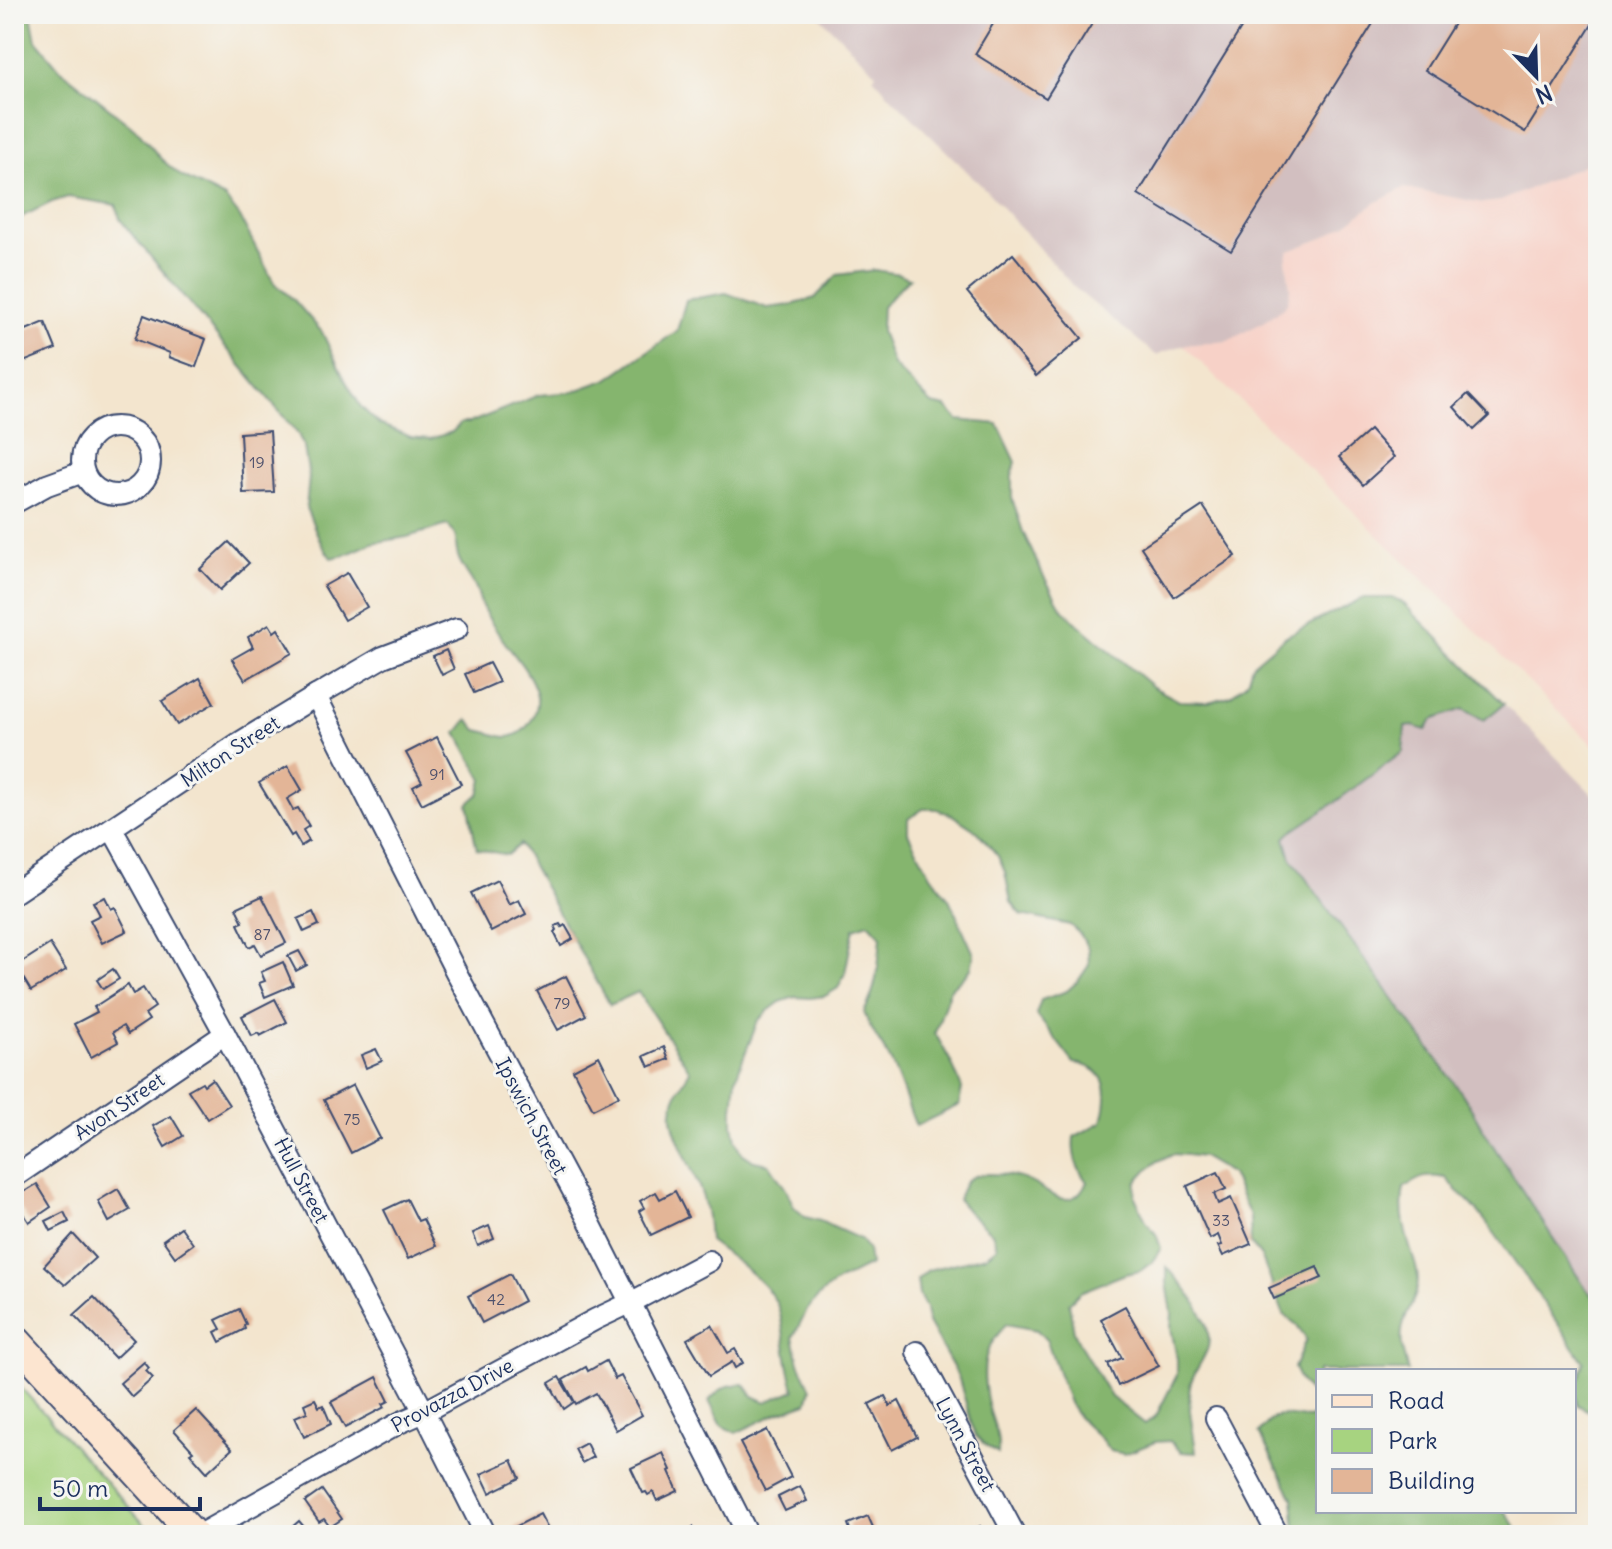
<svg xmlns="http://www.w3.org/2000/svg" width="1612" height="1549" viewBox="0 0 1612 1549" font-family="Delius,sans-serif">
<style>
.built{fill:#f7d1c7}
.industrial{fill:#d2bfc0}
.green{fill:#a7d380;stroke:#61816f;stroke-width:2}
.forest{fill:#85b56e;stroke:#507266;stroke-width:2}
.building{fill:#e3b597}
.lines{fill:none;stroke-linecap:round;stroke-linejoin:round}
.minor-casing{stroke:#3b4a6f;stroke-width:24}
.secondary-casing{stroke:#3b4a6f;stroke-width:32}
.minor{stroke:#fff;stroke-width:20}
.secondary{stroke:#fce5d0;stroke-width:28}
.labels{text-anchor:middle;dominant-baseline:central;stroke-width:6;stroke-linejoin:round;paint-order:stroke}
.number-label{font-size:16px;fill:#4d506c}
.street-label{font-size:20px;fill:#1b2f5e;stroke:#f6f6f2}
</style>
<rect width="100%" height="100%" fill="#f6f6f2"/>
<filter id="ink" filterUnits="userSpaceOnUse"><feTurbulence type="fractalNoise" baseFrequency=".0125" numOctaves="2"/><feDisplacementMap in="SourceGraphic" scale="16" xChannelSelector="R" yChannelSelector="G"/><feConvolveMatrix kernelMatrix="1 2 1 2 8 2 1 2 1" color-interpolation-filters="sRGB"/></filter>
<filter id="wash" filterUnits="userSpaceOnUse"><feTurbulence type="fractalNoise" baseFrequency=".006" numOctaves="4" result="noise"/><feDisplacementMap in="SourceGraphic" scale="32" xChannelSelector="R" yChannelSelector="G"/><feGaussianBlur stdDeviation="1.8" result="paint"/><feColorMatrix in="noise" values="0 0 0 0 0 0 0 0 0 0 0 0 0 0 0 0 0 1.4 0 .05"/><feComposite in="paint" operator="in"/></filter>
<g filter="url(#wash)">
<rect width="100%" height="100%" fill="#f3e5ce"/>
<polygon class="built" points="1598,156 1598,750 1183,345 1228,341 1288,301 1290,288 1286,259 1289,251 1323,238 1345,225 1377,202 1404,188 1483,203 1501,201 1579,167"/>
<g class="industrial">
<polygon points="817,14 1598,14 1598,156 1579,167 1501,201 1483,203 1404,188 1377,202 1345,225 1323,238 1289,251 1286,260 1290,288 1288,301 1284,307 1265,321 1228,341 1183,345 1156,355 1076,289 987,191 891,97 873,77 876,73"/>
<polygon points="1504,704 1598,800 1598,1302 1586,1289 1492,1144 1463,1095 1291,858 1285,838 1402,752 1405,727 1463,709 1484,720"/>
</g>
<polygon class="green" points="14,1380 154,1535 14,1535"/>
<g class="forest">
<path d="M14 14H31L36 40 60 69 138 131 161 159 181 176 225 198 240 217 274 283 294 300 322 332 344 378 361 407 379 424 411 437 430 439 452 432 461 423H469L539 395 572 392 608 379 677 331 686 300 726 293 767 308 791 305 815 298 837 275 875 270 899 274 910 278 903 284 882 307 881 331 893 365 932 404 946 407 958 420 998 424 1016 462 1012 475V498L1023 532 1042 573 1061 607 1078 624 1153 687 1179 701 1208 702 1230 696 1247 682 1252 665 1286 636 1363 598H1391L1401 601 1504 704 1484 720 1463 709 1432 720 1426 730 1413 726 1405 727 1403 752 1331 805 1290 833 1285 838 1291 858 1463 1095 1492 1144 1586 1289 1598 1302V1416L1578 1405 1574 1390 1580 1377 1584 1362C1550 1313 1517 1262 1480 1214 1470 1201 1456 1191 1446 1178 1427 1174 1420 1177 1404 1188 1400 1207 1403 1225 1409 1244 1412 1256 1418 1267 1418 1280 1418 1294 1411 1304 1406 1316 1398 1335 1402 1352 1408 1371H1318V1404L1301 1382 1294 1368 1306 1339 1297 1325 1284 1315 1261 1256 1251 1244 1250 1216 1231 1174 1202 1157 1187 1155 1172 1154 1158 1161 1147 1170 1136 1182 1135 1197 1147 1223 1156 1234 1161 1248 1152 1262 1140 1271 1125 1274 1080 1292 1069 1303 1074 1332 1080 1345 1111 1397 1145 1424 1156 1416 1177 1375V1359L1171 1328 1172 1313 1167 1283V1267C1184 1286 1214 1319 1208 1347 1204 1361 1193 1371 1190 1386 1187 1408 1194 1431 1196 1453L1181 1452 1170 1441 1155 1442 1125 1454 1110 1451 1101 1439 1078 1417 1069 1403 1047 1341 1037 1330 1006 1324C1000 1332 992 1341 988 1350 981 1368 985 1394 990 1412 995 1428 999 1436 998 1454L986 1446 975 1435 958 1376 928 1323 926 1308 919 1295 917 1280 928 1270 986 1256 997 1247 992 1233 969 1213 958 1200C964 1181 968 1175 988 1174 1006 1174 1020 1176 1036 1185 1045 1190 1053 1198 1064 1199 1076 1200 1082 1191 1087 1182 1076 1167 1072 1155 1074 1137L1102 1122C1110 1092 1109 1068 1074 1063L1036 1014 1041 1000 1067 991 1078 981 1089 965 1088 949 1081 935 1070 925 1022 915 1011 902 1005 872 998 856 978 832 952 815 937 809H923L908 819V833L915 847 931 875 949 899 974 954 971 969 950 989 935 1033 950 1060 962 1088 959 1105 916 1126C907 1105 901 1082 891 1062 882 1043 871 1033 864 1012 877 990 879 962 881 936L869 923 854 928 845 973 838 988 825 996 810 998 795 997 780 1002 768 1011 758 1021 741 1064 736 1078 733 1109V1124L736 1140 742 1153 754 1161 769 1164 787 1191 794 1207 805 1217 820 1221 860 1239 868 1250 870 1265C845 1278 825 1285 808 1309 802 1317 799 1328 793 1337L799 1363 811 1389 807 1403 778 1413 736 1433 722 1426 709 1401C720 1388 728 1384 744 1384L753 1396 766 1402 795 1390C785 1364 786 1337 779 1310 773 1285 730 1257 709 1241 708 1225 707 1208 701 1192 695 1172 669 1130 672 1111 673 1097 683 1082 690 1071L638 992 610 1005 520 844 507 855 477 849C473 834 472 819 468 804L479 794 483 780 457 733 468 719 477 730C485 731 501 737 506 737 527 736 541 711 536 692 529 669 509 650 496 630 491 622 485 613 481 604 479 598 478 592 475 586 464 567 455 561 456 537L448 525 407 537 372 543 345 555 331 558 322 545 306 508 309 477 304 447 298 434 131 233 120 219 116 205 68 197 52 202 23 216 14 231Z"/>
<path d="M1318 1409V1511H1505L1522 1535H1296L1293 1498 1259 1433C1279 1407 1282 1417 1310 1418Z"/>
</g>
<g id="blocks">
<g class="building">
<polygon points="999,14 1098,14 1046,98 975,54"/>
<polygon points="1250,14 1379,14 1231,251 1138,194"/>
<polygon points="1460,14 1598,14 1598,15 1525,132 1425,70"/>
<polygon points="1013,254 1082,338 1036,376 967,292"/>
<polygon points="144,315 206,339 196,367 169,357 170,353 135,339"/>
<polygon points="45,322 56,349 16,365 14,358 14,335"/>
<polygon points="1468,394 1489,416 1474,430 1454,407"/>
<polygon points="1370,430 1394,457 1363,485 1339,457"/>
<polygon points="270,431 274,492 243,493 240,433"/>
<polygon points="1203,506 1236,556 1174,597 1141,547"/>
<polygon points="229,542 249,563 220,590 200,569"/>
<polygon points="347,573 367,607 344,620 324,586"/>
<polygon points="269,624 274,632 278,629 292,653 245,680 232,659 253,647 248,637"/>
<polygon points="446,650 454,669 442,675 433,656"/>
<polygon points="489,663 499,682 474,693 465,674"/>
<polygon points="200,678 214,703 177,725 162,701"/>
<polygon points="437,737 461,784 422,804 413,787 422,782 406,753"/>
<polygon points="288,766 302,790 287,799 293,810 298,808 309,826 303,830 309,841 301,846 294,834 291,836 259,783"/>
<polygon points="497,880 509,905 519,900 526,914 491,932 471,893"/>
<polygon points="262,896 286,943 261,955 255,944 249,947 238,924 243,922 236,908"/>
<polygon points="105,897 111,909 115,907 127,931 102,943 90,920 100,915 93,902"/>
<polygon points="313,912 319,925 304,932 298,919"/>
<polygon points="560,924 562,927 565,925 573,939 561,946 554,932 557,930 555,926"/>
<polygon points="50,944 66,970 31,991 16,966"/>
<polygon points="299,951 307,965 296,971 288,956"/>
<polygon points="283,962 293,985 265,997 259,983 265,981 261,972"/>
<polygon points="113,969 119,979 103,989 97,980"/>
<polygon points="566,976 586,1015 558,1030 537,991"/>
<polygon points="128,985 133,994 143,988 155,1007 145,1014 149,1020 128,1034 123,1026 113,1032 118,1042 91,1057 74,1024 97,1012 94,1007"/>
<polygon points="275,999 287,1022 260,1036 258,1033 252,1036 242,1016"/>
<polygon points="664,1047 669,1059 649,1067 644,1056"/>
<polygon points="376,1049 382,1061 366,1068 361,1055"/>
<polygon points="599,1056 619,1096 593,1109 573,1070"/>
<polygon points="212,1079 229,1105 207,1119 188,1090 202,1082 204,1085"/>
<polygon points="353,1085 380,1138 351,1153 324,1100"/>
<polygon points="171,1116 183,1136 165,1147 153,1126"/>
<polygon points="1218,1172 1226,1189 1214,1194 1218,1204 1231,1198 1251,1244 1223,1256 1218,1246 1222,1245 1218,1235 1210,1239 1187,1186"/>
<polygon points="37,1184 51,1207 29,1222 14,1198"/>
<polygon points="118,1189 130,1210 109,1222 98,1201"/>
<polygon points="675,1191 688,1217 651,1235 639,1211 644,1208 640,1201 656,1192 660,1199"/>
<polygon points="407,1199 418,1221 423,1219 436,1246 408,1259 384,1210"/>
<polygon points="64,1212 69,1222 51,1231 46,1221"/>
<polygon points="489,1226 494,1239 478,1246 473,1233"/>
<polygon points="181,1227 193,1244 175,1257 163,1240"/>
<polygon points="73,1234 95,1258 65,1285 44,1266"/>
<polygon points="1317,1267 1322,1278 1274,1299 1269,1288"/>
<polygon points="510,1274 524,1301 482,1323 468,1296"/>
<polygon points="94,1297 134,1340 115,1358 74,1315"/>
<polygon points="1125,1306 1159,1366 1118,1386 1108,1364 1122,1358 1101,1319"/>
<polygon points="239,1309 246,1324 244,1326 245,1329 220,1342 215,1332 221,1329 216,1320"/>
<polygon points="712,1325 728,1353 735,1349 743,1363 735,1368 732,1362 709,1376 687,1339"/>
<polygon points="606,1361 615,1379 621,1376 642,1415 616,1430 596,1393 576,1404 563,1380 586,1367 588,1371"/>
<polygon points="144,1362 149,1368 146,1371 153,1378 132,1397 120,1383"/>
<polygon points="377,1377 389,1401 383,1404 385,1407 345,1428 331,1402"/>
<polygon points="559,1377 574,1402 564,1409 549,1383"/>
<polygon points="885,1396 890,1406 899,1401 917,1437 892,1450 869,1404"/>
<polygon points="315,1399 319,1407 323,1405 331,1424 304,1437 295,1417 307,1412 304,1404"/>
<polygon points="196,1410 232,1449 207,1472 190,1453 193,1451 174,1430"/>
<polygon points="767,1430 791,1477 765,1491 740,1443"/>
<polygon points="586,1443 593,1457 582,1463 575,1449"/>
<polygon points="663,1453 671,1470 669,1471 678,1491 657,1501 653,1492 648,1495 646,1492 643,1493 631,1468"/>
<polygon points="512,1460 520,1478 490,1493 481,1474"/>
<polygon points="800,1486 807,1501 785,1511 778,1497"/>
<polygon points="322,1490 342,1519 330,1527 324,1519 319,1522 305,1502"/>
<polygon points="540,1514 551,1535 514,1535 511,1529"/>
<polygon points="868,1516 876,1534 852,1535 848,1524"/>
<polygon points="299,1521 311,1535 283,1535"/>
<polygon points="980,1526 984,1535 962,1535"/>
<polygon points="693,1527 697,1535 677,1535"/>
</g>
</g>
</g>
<g filter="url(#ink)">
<use href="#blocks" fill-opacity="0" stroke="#3b4a6f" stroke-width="2"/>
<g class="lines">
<g class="minor-casing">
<g id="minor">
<circle cx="116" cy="461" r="34"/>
<polyline points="14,503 47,485 83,472"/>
<polyline points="316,696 458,976 588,1219 748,1535"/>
<polyline points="112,829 225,1034 424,1412 486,1535"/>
<polyline points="14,893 239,743 316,696 383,657 457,629"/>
<polyline points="14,1177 225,1034"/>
<polyline points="917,1352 1015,1535"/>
<polyline points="1216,1418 1278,1535"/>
<polyline points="199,1535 399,1423 424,1412 596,1319 630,1303 709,1261"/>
</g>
</g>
<g class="secondary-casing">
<polyline id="secondary" points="14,1338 194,1535"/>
</g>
<use href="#minor" class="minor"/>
<use href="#secondary" class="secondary"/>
</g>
</g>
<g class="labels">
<g class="number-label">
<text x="257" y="462">19</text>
<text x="437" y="774">91</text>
<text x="262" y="934">87</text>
<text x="562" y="1003">79</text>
<text x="352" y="1119">75</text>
<text x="1221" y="1220">33</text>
<text x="496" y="1299">42</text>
</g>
<g class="street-label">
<text transform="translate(230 751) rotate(-33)">Milton Street</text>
<text transform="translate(119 1106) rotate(-34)">Avon Street</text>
<text transform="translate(532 1116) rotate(62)">Ipswich Street</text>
<text transform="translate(302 1180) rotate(62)">Hull Street</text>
<text transform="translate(452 1395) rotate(-28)">Provazza Drive</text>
<text transform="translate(966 1444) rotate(62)">Lynn Street</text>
</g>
</g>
<rect width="1612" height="1549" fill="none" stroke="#f6f6f2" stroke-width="48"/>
<rect x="1316" y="1369" width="260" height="144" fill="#f6f6f2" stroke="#9ea6b7" stroke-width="2"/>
<rect x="1332" y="1395" width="40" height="12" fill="#fce5d0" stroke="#9ea6b7" stroke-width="2"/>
<text x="1388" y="1409" font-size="24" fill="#1b2f5e">Road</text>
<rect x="1332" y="1429" width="40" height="24" fill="#a7d380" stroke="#9ea6b7" stroke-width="2"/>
<text x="1388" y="1449" font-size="24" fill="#1b2f5e">Park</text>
<rect x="1332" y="1469" width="40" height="24" fill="#e3b597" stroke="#9ea6b7" stroke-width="2"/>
<text x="1388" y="1489" font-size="24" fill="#1b2f5e">Building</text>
<g transform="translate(1536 76) rotate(157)" stroke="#f6f6f2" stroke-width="6" paint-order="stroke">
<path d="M0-6L14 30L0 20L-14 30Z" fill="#1b2f5e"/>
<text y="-12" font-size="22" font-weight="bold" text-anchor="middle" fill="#1b2f5e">N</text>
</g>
<path d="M40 1497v12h160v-12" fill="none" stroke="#1b2f5e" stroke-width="4"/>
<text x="52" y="1497" font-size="24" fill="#1b2f5e" stroke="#f6f6f2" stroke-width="6" paint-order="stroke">50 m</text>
</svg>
